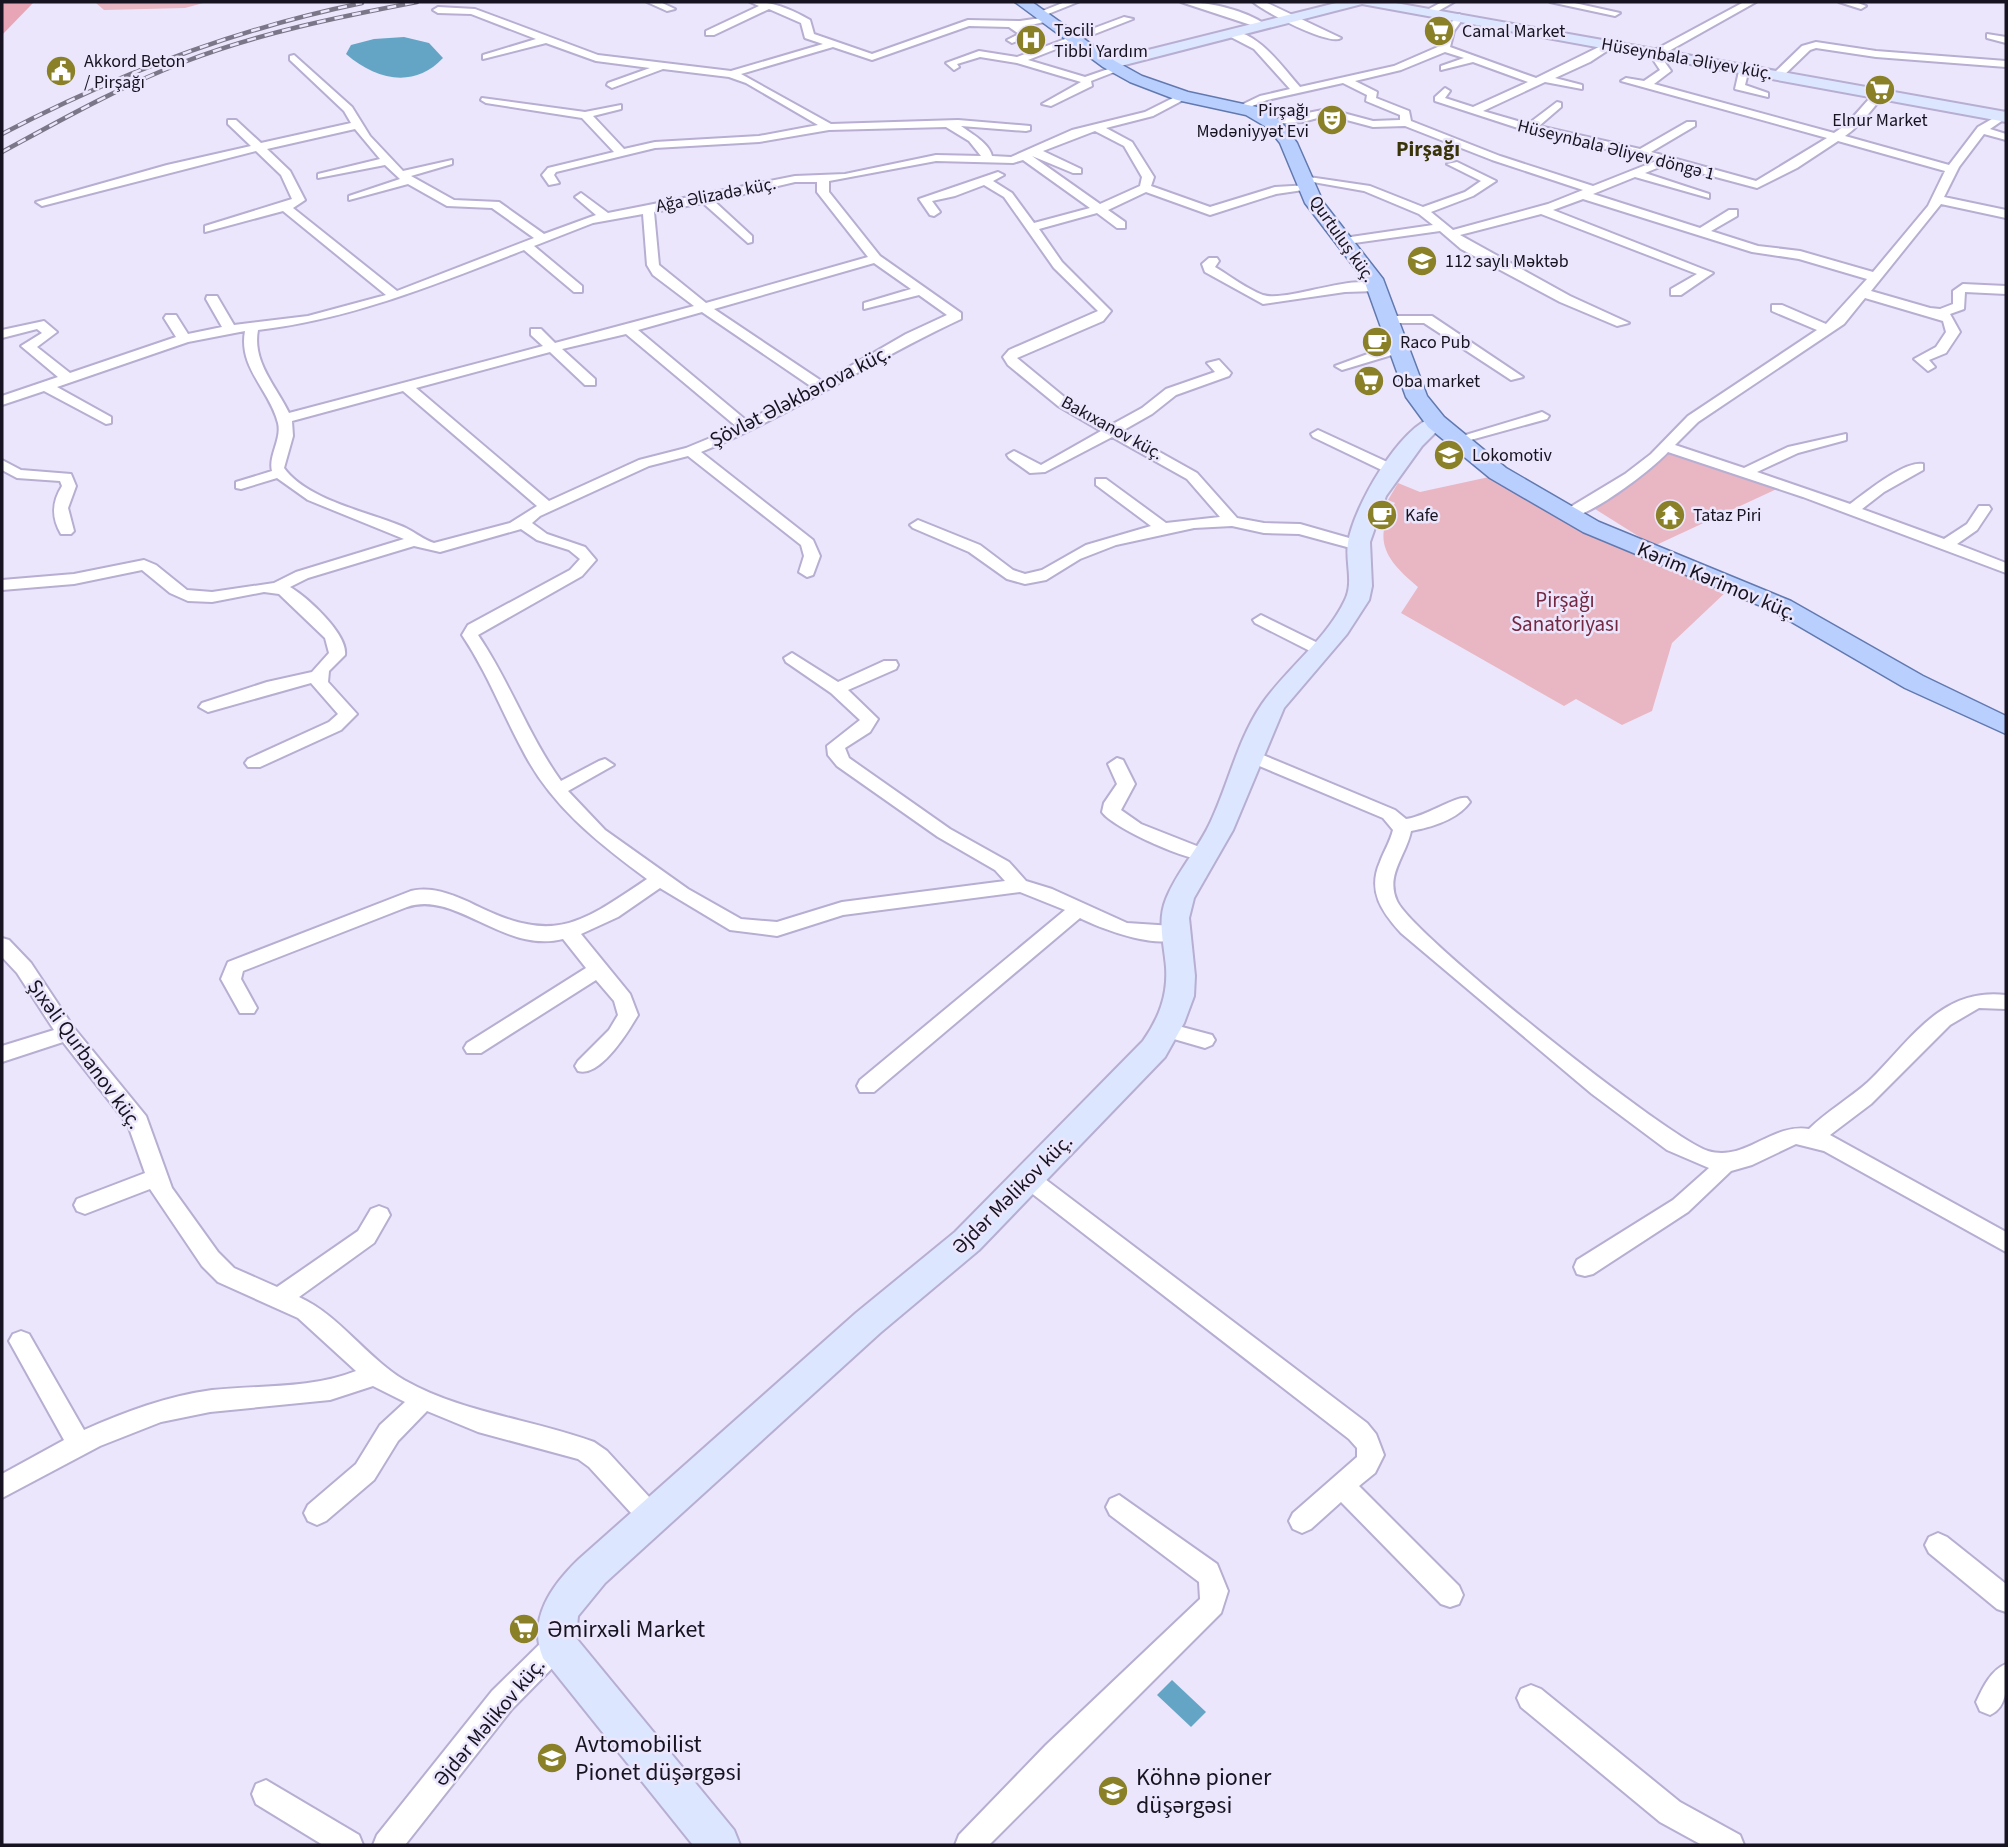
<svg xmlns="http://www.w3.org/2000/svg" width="2008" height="1847" viewBox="0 0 2008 1847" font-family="'Source Sans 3',sans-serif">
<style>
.green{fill:#e9b7c3}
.forest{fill:#e8a5b5}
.water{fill:#64a5c5}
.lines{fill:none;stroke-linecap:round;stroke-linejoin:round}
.street-casing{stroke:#b7aed1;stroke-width:4}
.secondary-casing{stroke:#b7aed1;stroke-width:4}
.primary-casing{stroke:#6279b0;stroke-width:3}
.street{fill:#fff;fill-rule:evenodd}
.secondary{fill:#dce7ff;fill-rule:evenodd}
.primary{fill:#b9d0fe;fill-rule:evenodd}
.rail-casing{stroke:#7b7788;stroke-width:4.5}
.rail{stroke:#ebe6fc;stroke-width:2.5;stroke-dasharray:9;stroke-linecap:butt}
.labels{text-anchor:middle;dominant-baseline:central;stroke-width:5;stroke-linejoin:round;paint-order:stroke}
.far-poi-label{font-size:18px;fill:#171320;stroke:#ebe6fc;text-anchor:start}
.far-street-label{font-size:18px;fill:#171320;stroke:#ebe6fc}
.far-quarter-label{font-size:21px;font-weight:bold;fill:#383308;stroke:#ebe6fc}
.street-label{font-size:21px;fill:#171320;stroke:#ebe6fc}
.park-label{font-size:21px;fill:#742740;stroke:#ebe6fc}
.near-poi-label{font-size:24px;fill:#171320;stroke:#ebe6fc;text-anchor:start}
</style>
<rect width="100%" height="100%" fill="#ebe6fc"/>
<g class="green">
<polygon points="207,2 185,8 104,10 96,3"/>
<polygon points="1671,452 1781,487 1654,546 1595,509 1598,504"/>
<path d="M1489 477C1563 526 1645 559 1728 590L1672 643 1652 711 1622 725 1576 699 1564 706 1401 613 1418 587C1387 561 1371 541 1395 503L1388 500 1398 483 1420 492Z"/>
</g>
<polygon class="forest" points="2,2 34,2 2,35"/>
<g class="water">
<path d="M404 37 429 43 443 58C414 89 376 80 346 54L351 45 374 39Z"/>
<polygon points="1172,1680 1206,1712 1191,1727 1157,1695"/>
</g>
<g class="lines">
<g class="street-casing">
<g id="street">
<polygon points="647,2 660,2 675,9 667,11"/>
<path d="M750 2C772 1 790 9 810 20L814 34 872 54 968 20 1020 21 1048 17 1053 20 1022 27 1032 35 1012 43 1007 40 1019 34 1009 27 969 26 872 60 833 47 741 74 831 124 958 120 1030 126V130L1026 131 961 126C972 134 989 143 992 156L1011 157 1072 130 1145 112 1183 93 1188 96 1187 98 1153 116 1106 128 1132 142 1154 177 1151 186 1210 207 1275 187 1310 185V189L1276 194 1210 215 1146 192 1108 210 1125 222V228H1117L1097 213 1039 229 1062 262 1111 311 1103 321 1017 358 1068 400 1111 425 1142 408 1166 389 1215 372 1207 363 1219 360 1231 373 1229 376 1176 395 1152 414 1122 431 1197 473 1237 518 1264 523 1300 524 1363 542 1366 545 1358 550 1299 534 1264 533 1232 526 1194 528 1116 545 1080 559 1046 580 1025 584 1007 579 969 552 913 528 910 525 918 520 980 545 1013 570 1025 574 1042 570 1086 545 1151 526 1096 485V479H1106L1166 523 1220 517 1187 479 1112 437 1045 472 1030 473 1009 458 1007 455 1014 451 1041 465 1101 431 1058 406 1008 365 1003 357 1009 350 1098 311 1054 268 1004 197 984 185 955 196 932 201 940 212 934 216 930 215 919 199 998 172 1004 175 993 181 1012 193 1034 223 1090 208 1023 160 1013 163 936 161 829 181V192L880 256 961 313V319C872 360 792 415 701 452L813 540 820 556 813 575 807 577 799 572 804 556 801 545 688 456 649 466 540 516 532 523 547 534 585 547 596 560 582 576 478 635C510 682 528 735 561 781L599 761 605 759 614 765 568 791 605 830 688 889 741 919 777 922 842 902 1005 881 995 870 938 837 837 766 828 755 827 746 860 720 831 693 786 662 784 658 792 653 838 682 884 661H896L898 665 896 669 848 690 878 719 870 732 845 748 849 758 950 829 1009 862 1026 881 1052 889 1127 923 1173 926 1183 933C1169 955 1099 928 1080 918L874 1092H860L857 1086 860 1080 1065 910 1020 892 843 915 777 936 730 930 660 888 618 917 581 934 630 994 638 1015C628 1032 600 1078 578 1071L575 1066 578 1061 609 1030 618 1015 614 1001 596 980 481 1053H467L464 1048 467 1043 586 968 563 939C503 954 456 890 407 907L243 971 241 979 257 1008 254 1013H240L221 979 228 962 411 891C431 886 451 894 469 902 551 944 575 928 647 879 597 842 550 805 522 749 500 708 488 674 462 635L468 625 570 570 580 559 569 550 537 540 521 529 440 552 414 546 308 578 290 587C307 597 348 634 345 655L329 671 328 682 357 714 341 730 260 767H248L245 763 248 759 329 722 338 714 311 683 208 712 199 707 202 703 267 682 312 672 329 653 325 638 279 594 264 592 212 602 188 601 170 593 142 570 74 584 2 590V580L74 574 144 560 156 565 187 590 212 592 274 583 296 572 404 539 308 500 277 478 241 489 236 488V482L272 471C268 456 282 439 278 423 270 390 238 368 245 331L188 342 57 387 111 417V423L106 424 44 391 2 405V396L58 377 21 346 42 333 37 329 2 338V330L44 321 57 332 37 347 70 373 176 337 164 318 166 315H176L188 334 222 327 206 299 207 296H217L234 325 308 316 386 295 283 211 205 232V226L292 199 281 175 256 151 42 206 36 202 167 165 251 146 228 124V120H236L261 143 351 123 344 111 290 60V56L294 55 352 107 370 136 403 171 452 160V164L411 176 454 200 499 202 544 234 596 215 575 197 581 193 608 213 795 176 845 174 936 155 981 156 969 141 946 127 829 130 759 142 655 148 556 172 554 175 559 183 549 185 542 175 548 168 614 152 582 118 486 103 481 100 482 98 585 112 621 105V109L593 116 624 149 655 142 759 136 818 125 746 83 729 77 663 69 612 88 607 85 608 83 650 68 596 61 546 43 483 59V55L536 39 471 14 438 13 433 10 438 7 475 9 598 55 731 71 823 44 805 38 801 23 769 9 714 35H706V31L759 6ZM355 129 380 159 318 174V178L385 165 400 179 349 196V200L408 184 447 206 492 208 534 238 397 291 293 208 305 200 290 171 267 149ZM1095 131 1124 146 1142 177 1140 186 1100 204 1032 156 1073 173H1081V169L1043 151ZM795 182H817V192L868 257 706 303 659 265 654 212 703 203 748 243 752 242V236L714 201ZM643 214 647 265 653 275 694 306 555 343 541 329H531V335L543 346 289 413C276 386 252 362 258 330 352 319 436 284 524 250L574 292H582V286L534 246 593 223ZM874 263 911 289 864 303V309L919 295 947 315 906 334 823 382 714 309ZM702 312 812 387 747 421 638 330ZM626 334 737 427 686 448 639 460 549 501 416 388 550 352 585 385H595V379L562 349ZM403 391 537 506 510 523 434 543C424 540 416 533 406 528 370 512 308 501 284 468L293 436 292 421Z"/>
<polygon points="1065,2 1078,2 1043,16 1035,14"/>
<path d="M1181 2C1206 1 1246 10 1266 25L1257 27Z"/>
<path d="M1253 2H1265L1341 38C1329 46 1265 12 1253 2Z"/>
<polygon points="1442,2 1454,2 1433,14 1427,14 1427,10"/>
<polygon points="1550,2 1570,2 1620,13 1615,16"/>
<path d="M1744 2H1756L1667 52 1669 54 1664 61 1671 71 1654 84 1834 133C1852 122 1861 106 1876 92H1884L1885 94C1872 109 1861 125 1845 136L1949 165 1978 127 2006 111V118L1990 129 2006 134V140L1984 134 1959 167 1944 197 2006 210V218L1941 204 1871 291 1930 308 1940 309 1953 304V291L1963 284 2006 286V294L1965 292 1964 309 1950 314 1960 332 1946 353 1929 360 1935 367 1928 371 1914 359 1936 347 1946 332 1943 321 1865 298 1844 324 1698 422 1675 445 1744 468 1788 447 1846 434V440L1798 453 1757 472 1850 504C1865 493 1905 460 1923 464V470L1884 492 1862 509 1944 539 1967 524 1979 506H1989L1991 509 1977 530 1957 544 2006 563V573L1803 497 1668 452C1653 469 1583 523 1562 518V512L1625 474 1651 454 1688 416 1817 330 1772 311V305H1782L1826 324 1867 279 1799 259 1752 252 1583 199 1553 210 1713 273 1681 295H1671V289L1697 274 1541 214 1460 235 1570 296 1629 323 1617 326 1560 302 1461 249 1440 231 1340 245V239L1344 238 1433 225 1419 214 1364 191 1296 179 1302 176 1370 186 1423 207 1465 192 1481 181 1447 164 1457 162 1496 181 1473 196 1431 212 1453 230 1548 204 1583 190 1492 160 1405 126 1373 127 1328 115 1303 122 1271 124 1266 121 1328 109 1373 121 1400 120V115L1366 101 1367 95 1343 83 1267 100 1240 111 1235 108 1260 96 1290 89 1254 49 1227 35V31C1257 29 1282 67 1300 87L1394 66 1440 46 1444 31 1459 14 1464 17 1454 31 1450 47 1536 78 1607 43 1616 45 1590 62 1555 78 1582 85V89L1545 82 1483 111 1528 124 1557 102 1561 103V107L1539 126 1640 149 1687 122H1695V126L1651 152 1756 181 1827 138 1621 81 1626 78 1644 81 1660 70 1654 61 1657 56 1653 55V51ZM1445 52 1464 58 1441 66V70L1473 62 1528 82 1473 107 1445 98 1450 91 1445 88 1435 97V101L1518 128 1656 161 1593 186 1500 156 1411 121 1409 111 1376 98 1377 92 1355 81 1401 70ZM1838 141 1945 171 1928 206 1873 272 1800 251 1758 246 1711 231 1737 216V210H1729L1700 228 1593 194 1635 177 1709 198V194L1645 173 1667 164 1757 188 1797 168Z"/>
<polygon points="1839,2 1855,2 1866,6 1861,9"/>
<polygon points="1124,17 1133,19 1028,60 1085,77 1117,66 1122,69 1091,81 1092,86 1051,106 1042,104 1081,82 1017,63 980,57 957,64 959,67 954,70 946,63 979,51 1017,57"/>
<polygon points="1987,34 2006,37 2006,43 1987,38"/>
<polygon points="1816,42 1876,51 2006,61 2006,67 1876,57 1816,48 1810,50 1782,77 1774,77 1774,73 1802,46"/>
<polygon points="1740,67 1749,69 1745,85 1768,93 1768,97 1735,89"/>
<path d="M1209 258H1217L1219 261 1215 267C1230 276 1247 289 1263 295 1287 303 1361 270 1382 287L1376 291 1345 292 1263 304 1205 272 1202 264Z"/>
<polygon points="1387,316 1432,316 1523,377 1511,380 1424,323 1382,323 1380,320"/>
<polygon points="1384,348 1398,347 1405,351 1342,370 1335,366"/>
<polygon points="1542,412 1549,416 1547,419 1456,444 1449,440"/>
<polygon points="1318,430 1398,467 1400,470 1393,474 1388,473 1313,437 1311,434"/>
<path d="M2 460 21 470 71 474 76 486 68 508 74 531 71 534H61C51 517 52 502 62 486L60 481 17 478 2 470Z"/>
<polygon points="1261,615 1326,647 1328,650 1320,655 1314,653 1255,623 1253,620"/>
<path d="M1251 750 1395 810 1406 819C1425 817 1457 795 1467 798L1470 802C1457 820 1432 827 1411 831 1406 856 1385 875 1397 901 1413 936 1669 1139 1708 1151 1746 1162 1771 1123 1809 1129 1827 1111 1849 1099 1868 1082 1910 1042 1940 987 2006 995V1009L1979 1008 1950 1025 1871 1104 1830 1135 2006 1232V1252L1824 1151 1796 1144 1752 1165 1731 1171 1688 1212 1593 1274 1585 1276 1577 1274 1574 1267 1577 1260 1673 1200 1709 1168 1667 1150 1592 1094 1401 933C1382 912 1367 891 1380 862 1384 851 1390 842 1393 830L1383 818 1245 760 1242 756Z"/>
<path d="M1117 758 1123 760 1135 784 1121 810 1141 824 1212 852 1214 856 1212 860C1194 865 1113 828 1102 812L1104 803 1117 784 1108 764Z"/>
<path d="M2 938 9 940 31 963 74 1028 146 1116 172 1188 218 1252 234 1268 277 1287 358 1231 371 1209 379 1206 387 1209 390 1215 374 1243 299 1297C339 1315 366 1357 404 1380 462 1413 532 1419 594 1442L607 1451 661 1510 665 1518 661 1526 652 1530 643 1526 589 1467 578 1459 478 1432 427 1411 398 1441 374 1480 326 1521 317 1525 308 1521 304 1513 308 1505 356 1464 380 1425 405 1402 373 1386 330 1400 210 1412 161 1422 100 1446 2 1498V1474L64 1440 9 1341 13 1334 21 1331 29 1334 84 1430C125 1412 167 1396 212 1390 259 1385 311 1389 356 1371L298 1318 218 1282 202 1266 150 1189 85 1214 77 1211 74 1205 77 1199 145 1173 128 1125 63 1042 2 1062V1046L54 1030 17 973 2 957Z"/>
<polygon points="1167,1023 1212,1035 1215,1040 1212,1045 1205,1048 1160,1035 1157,1030 1160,1025"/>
<polygon points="1029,1170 1037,1173 1367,1423 1376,1434 1384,1455 1375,1473 1359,1486 1459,1586 1463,1595 1459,1604 1450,1607 1441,1604 1341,1502 1311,1529 1302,1533 1293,1529 1289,1521 1293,1513 1357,1457 1357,1448 1349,1439 1021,1185 1018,1179 1021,1173"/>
<polygon points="1119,1495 1217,1564 1228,1591 1221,1613 989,1845 955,1845 959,1835 1046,1745 1200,1599 1199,1582 1110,1515 1106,1507 1110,1499"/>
<polygon points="1938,1533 1947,1537 2006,1584 2006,1612 1997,1609 1929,1553 1925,1545 1929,1537"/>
<polygon points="557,1632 566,1636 570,1645 566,1654 512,1709 405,1845 373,1845 377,1835 492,1691 548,1636"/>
<path d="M2006 1664C2007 1684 2008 1707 1990 1715L1980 1711 1976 1702C1983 1687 1991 1670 2006 1664Z"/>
<polygon points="1531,1685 1541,1689 1680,1802 1740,1835 1744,1845 1702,1845 1660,1822 1521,1707 1517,1698 1521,1689"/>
<polygon points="266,1780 359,1835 363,1845 323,1845 256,1804 252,1794 256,1784"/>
</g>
</g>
<g class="secondary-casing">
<g id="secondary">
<polygon points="1340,2 1390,2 2006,112 2006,122 1362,4 1109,69 1101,64 1104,61"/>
<path d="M1436 416 1446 422 1422 446 1386 496 1370 542 1372 586 1369 600 1347 634 1284 708 1233 830 1194 898 1189 918 1195 976 1194 996 1184 1023 1165 1057 979 1250 880 1333 605 1583 578 1616 576 1638 734 1830 740 1845H693L543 1658C527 1619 552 1585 579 1559L856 1313 955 1232 1143 1041C1159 1018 1168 995 1166 967 1164 943 1157 921 1166 899 1177 871 1199 848 1211 821 1229 782 1238 739 1262 704 1287 668 1326 640 1345 600 1354 582 1345 562 1348 543 1353 508 1400 425 1436 416Z"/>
</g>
</g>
<g class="primary-casing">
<polygon id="primary" points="1015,2 1032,2 1115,61 1142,76 1188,92 1257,107 1280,120 1297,143 1323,202 1383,279 1427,396 1444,417 1506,468 1599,522 1791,601 1923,676 2006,716 2006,734 1905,688 1773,611 1583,532 1490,478 1428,427 1406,397 1364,280 1305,203 1280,143 1268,128 1246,115 1177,100 1130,82 1103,67"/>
</g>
<use href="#street" class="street"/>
<use href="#secondary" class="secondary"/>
<use href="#primary" class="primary"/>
<g class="rail-casing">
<g id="rail">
<path d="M2 134C117 74 235 29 362 3"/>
<path d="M2 152C61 120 121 86 184 62 259 33 338 17 417 2"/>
</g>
</g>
<use href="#rail" class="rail"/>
</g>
<defs>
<g id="supermarket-disc" transform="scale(1.575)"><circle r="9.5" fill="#8a8027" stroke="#ebe6fc"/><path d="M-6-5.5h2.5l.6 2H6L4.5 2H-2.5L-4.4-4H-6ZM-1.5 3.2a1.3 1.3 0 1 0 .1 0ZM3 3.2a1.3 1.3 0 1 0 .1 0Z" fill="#fff"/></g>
<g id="hospital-disc" transform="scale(1.575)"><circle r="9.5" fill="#8a8027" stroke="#ebe6fc"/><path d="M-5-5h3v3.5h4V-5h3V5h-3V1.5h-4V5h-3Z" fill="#fff"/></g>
<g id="civic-disc" transform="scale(1.575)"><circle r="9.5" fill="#8a8027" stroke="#ebe6fc"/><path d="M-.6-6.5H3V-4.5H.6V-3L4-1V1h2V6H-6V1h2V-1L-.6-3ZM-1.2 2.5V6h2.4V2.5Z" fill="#fff"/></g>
<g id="theatre-disc" transform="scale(1.575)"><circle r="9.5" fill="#8a8027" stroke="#ebe6fc"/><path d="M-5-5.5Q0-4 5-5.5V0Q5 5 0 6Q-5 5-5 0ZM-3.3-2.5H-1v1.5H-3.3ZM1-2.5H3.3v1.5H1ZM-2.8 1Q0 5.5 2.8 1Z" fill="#fff"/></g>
<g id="school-disc" transform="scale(1.575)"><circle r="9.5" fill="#8a8027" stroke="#ebe6fc"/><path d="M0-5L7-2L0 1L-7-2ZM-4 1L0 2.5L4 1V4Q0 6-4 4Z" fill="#fff"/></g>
<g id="cafe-disc" transform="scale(1.575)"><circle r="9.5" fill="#8a8027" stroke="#ebe6fc"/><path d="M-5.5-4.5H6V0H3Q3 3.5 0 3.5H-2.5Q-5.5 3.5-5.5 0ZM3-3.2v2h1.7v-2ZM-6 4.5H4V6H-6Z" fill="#fff"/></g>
<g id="university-disc" transform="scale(1.575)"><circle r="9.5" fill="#8a8027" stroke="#ebe6fc"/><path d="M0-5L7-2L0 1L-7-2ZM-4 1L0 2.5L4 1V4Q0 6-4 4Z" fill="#fff"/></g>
<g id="temple-disc" transform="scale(1.575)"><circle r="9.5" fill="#8a8027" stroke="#ebe6fc"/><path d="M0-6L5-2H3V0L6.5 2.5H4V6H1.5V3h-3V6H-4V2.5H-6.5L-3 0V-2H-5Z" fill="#fff"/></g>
</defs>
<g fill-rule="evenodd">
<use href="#supermarket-disc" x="1439" y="31"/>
<use href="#hospital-disc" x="1031" y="40"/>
<use href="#civic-disc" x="61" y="71"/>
<use href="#supermarket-disc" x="1880" y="90"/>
<use href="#theatre-disc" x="1332" y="120"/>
<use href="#school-disc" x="1422" y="261"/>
<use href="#cafe-disc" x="1377" y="342"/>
<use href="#supermarket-disc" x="1369" y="381"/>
<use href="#university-disc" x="1449" y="455"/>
<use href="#cafe-disc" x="1382" y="515"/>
<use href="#temple-disc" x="1670" y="515"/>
<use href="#supermarket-disc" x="524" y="1629"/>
<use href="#school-disc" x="552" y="1758"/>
<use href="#school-disc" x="1113" y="1791"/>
</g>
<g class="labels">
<g class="far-poi-label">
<text x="1054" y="30">Təcili<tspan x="1054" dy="21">Tibbi Yardım</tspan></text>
<text x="1462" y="31">Camal Market</text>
<text x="84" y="61">Akkord Beton<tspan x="84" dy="21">/ Pirşağı</tspan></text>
<text x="1309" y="110" text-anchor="end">Pirşağı<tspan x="1309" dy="21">Mədəniyyət Evi</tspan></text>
<text x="1880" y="120" text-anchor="middle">Elnur Market</text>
<text x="1445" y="261">112 saylı Məktəb</text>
<text x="1400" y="342">Raco Pub</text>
<text x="1392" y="381">Oba market</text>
<text x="1472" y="455">Lokomotiv</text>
<text x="1405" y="515">Kafe</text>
<text x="1693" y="515">Tataz Piri</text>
</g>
<g class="far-street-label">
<text transform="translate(1687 59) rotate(10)">Hüseynbala Əliyev küç.</text>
<text transform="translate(1616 150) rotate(14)">Hüseynbala Əliyev döngə 1</text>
<text transform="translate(716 195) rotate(-11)">Ağa Əlizadə küç.</text>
<text transform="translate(1342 239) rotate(55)">Qurtuluş küç.</text>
<text transform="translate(1112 428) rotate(29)">Bakıxanov küç.</text>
</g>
<g class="far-quarter-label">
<text x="1428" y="149">Pirşağı</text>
</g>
<g class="street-label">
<text transform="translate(800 396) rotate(-27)">Şövlət Ələkbərova küç.</text>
<text transform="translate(1717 581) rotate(23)">Kərim Kərimov küç.</text>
<text transform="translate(85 1054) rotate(54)">Şıxəli Qurbanov küç.</text>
<text transform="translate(1012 1194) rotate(-45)">Əjdər Məlikov küç.</text>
<text transform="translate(489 1722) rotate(-50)">Əjdər Məlikov küç.</text>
</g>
<g class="park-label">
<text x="1565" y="600">Pirşağı<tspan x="1565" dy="24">Sanatoriyası</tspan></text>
</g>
<g class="near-poi-label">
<text x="547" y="1629">Əmirxəli Market</text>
<text x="575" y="1744">Avtomobilist<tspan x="575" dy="28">Pionet düşərgəsi</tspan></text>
<text x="1136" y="1777">Köhnə pioner<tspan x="1136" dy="28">düşərgəsi</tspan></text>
</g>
</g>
<rect width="2008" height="1847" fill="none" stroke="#171320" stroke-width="7"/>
</svg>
